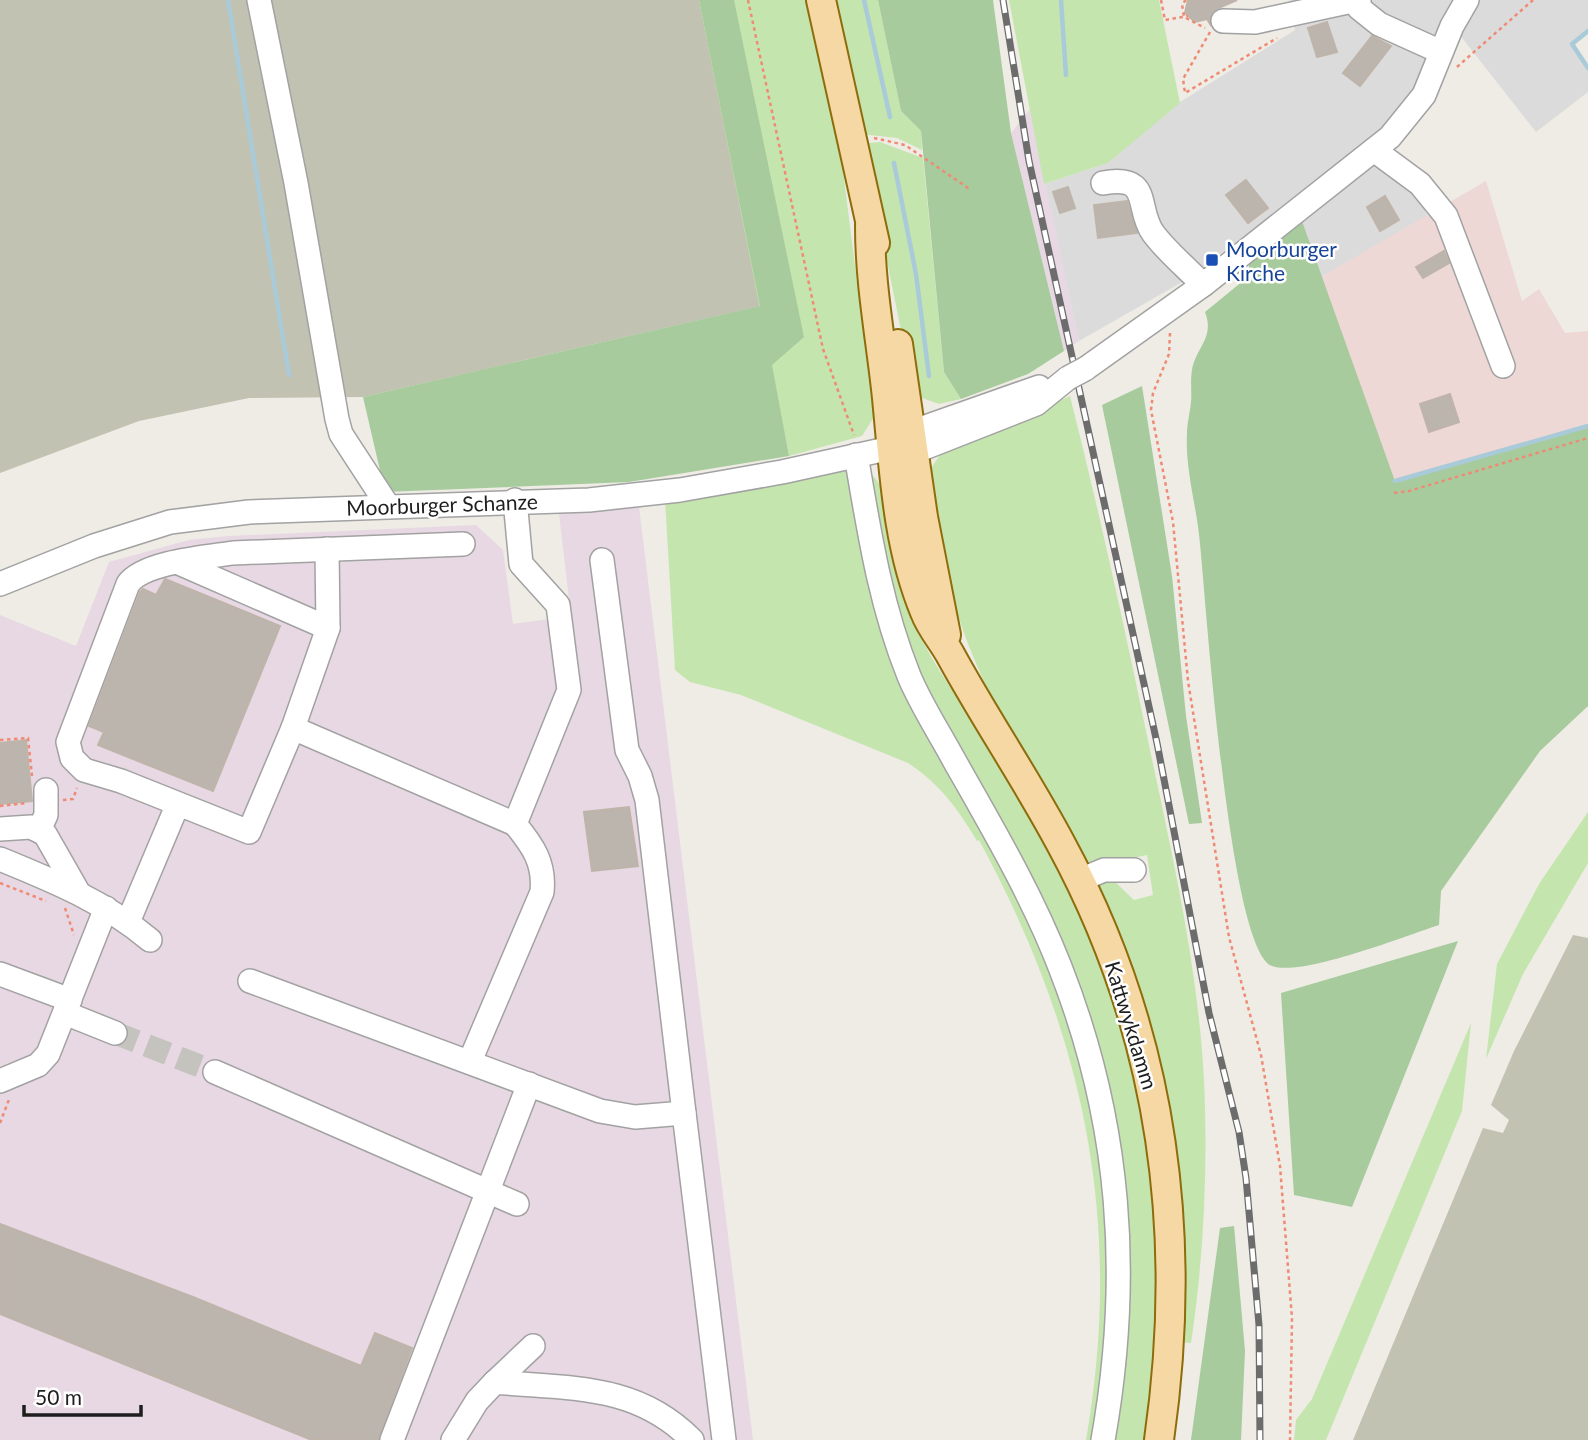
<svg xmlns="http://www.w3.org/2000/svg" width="1588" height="1440" viewBox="0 0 1588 1440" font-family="Lato,sans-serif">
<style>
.residential{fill:#dcdbdb}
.commercial{fill:#eed8d6}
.industrial{fill:#e7d8e3}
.construction{fill:#c1c2b1}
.grass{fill:#c5e5af}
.forest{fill:#a7cb9d}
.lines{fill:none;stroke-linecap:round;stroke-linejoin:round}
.stream{stroke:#a9cad9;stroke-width:4.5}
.building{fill:#bbb5ae;stroke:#bfb4a9;stroke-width:2}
.minor-tunnel{stroke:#c4c3bd;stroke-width:23;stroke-dasharray:23 11;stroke-linecap:butt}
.minor-casing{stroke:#a2a2a2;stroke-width:26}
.major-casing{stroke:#8e6c0b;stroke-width:32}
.path{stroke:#ef8b75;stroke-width:2.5;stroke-dasharray:3.5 3.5;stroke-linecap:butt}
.minor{stroke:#fff;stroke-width:23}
.major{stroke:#f5d8a4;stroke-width:28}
.rail-casing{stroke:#6c6c6c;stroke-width:7}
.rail{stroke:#fff;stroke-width:4.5;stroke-dasharray:13;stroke-linecap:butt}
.minor-bridge-casing{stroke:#a2a2a2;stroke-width:26;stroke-linecap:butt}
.minor-bridge{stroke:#fff;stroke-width:23}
.transit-dot{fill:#1a4fb4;stroke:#fff;stroke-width:2.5}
.labels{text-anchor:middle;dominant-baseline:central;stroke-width:5;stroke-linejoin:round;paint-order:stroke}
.transit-label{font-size:21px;fill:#164399;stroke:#fff;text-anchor:start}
.street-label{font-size:21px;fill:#1e1e1e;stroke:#fff}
</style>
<rect width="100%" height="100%" fill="#eeece5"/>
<g class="residential">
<polygon points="1290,0 1588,0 1588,31 1572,45 1588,68 1588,92 1536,132 1459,34 1415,93 1372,140 1184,281 1079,341 1044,184 1108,163 1169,109 1295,30"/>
<polygon points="1375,164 1403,180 1420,201 1428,217 1321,277 1302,221"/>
</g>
<polygon class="commercial" points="1486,181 1522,301 1539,289 1565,333 1588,331 1588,426 1395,481 1321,277"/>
<g class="industrial">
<polygon points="1030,109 1079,341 1064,351 1011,133"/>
<polygon points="639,507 753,1440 0,1440 0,615 76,646 109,562 189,540 229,536 476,525 503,550 513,624 571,616 559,514"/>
</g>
<g class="construction">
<polygon points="0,0 699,0 761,306 363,397 249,398 139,421 0,473"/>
<polygon points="1573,935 1588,938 1588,1440 1353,1440 1483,1128 1503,1133 1509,1120 1491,1105 1514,1051"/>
</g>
<g class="grass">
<polygon points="699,0 807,0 841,155 874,417 862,436 789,456"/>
<polygon points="830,0 878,0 901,111 921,131 922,150 897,138 860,134"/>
<polygon points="1009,0 1159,0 1180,103 1108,163 1044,184"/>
<polygon points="880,142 923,158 944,372 961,399 939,404 914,395 864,147 869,143"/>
<path d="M1070 396C1098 507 1123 619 1146 731 1170 845 1198 963 1204 1080 1208 1167 1204 1257 1191 1343L1180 1342 1182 1297 1098 888 1101 880 1110 877 1134 900 1153 895 1147 855 1095 866 1084 862C1032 772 973 683 948 580 940 544 935 507 930 470L939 456 949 449Z"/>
<path d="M848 468 911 670 866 472C873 475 877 479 880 486 898 531 896 581 917 629 931 661 953 690 971 720 998 763 1024 807 1049 852 1145 1029 1180 1242 1144 1440H1086C1124 1221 1084 1034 979 840L977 841C958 809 940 784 908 763L741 695 690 682 675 670 665 499Z"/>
<polygon points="1588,812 1588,863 1523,974 1486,1059 1497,964 1539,884"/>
<polygon points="1471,1023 1462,1111 1326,1440 1294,1440 1296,1420 1312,1399"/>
</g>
<g class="forest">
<polygon points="699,0 734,0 804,337 772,365 789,456 629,482 385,492 363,397 760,306"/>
<polygon points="878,0 993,0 1011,133 1064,351 1028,374 961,399 944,372 921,131 901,111"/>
<path d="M1302 221 1395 481 1588 426V706L1540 751 1441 891 1439 925C1405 936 1302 977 1272 966 1229 951 1206 600 1200 544 1197 507 1185 470 1187 434 1187 423 1190 413 1191 402 1192 392 1190 381 1192 370 1196 347 1215 338 1205 312L1249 276V259Z"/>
<polygon points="1142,386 1172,576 1186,716 1202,823 1189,824 1102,405"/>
<polygon points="1458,941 1352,1207 1294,1195 1281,993"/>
<polygon points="1234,1226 1245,1351 1241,1440 1191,1440 1220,1228"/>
</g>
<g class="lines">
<g class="stream">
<polyline points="228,0 289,375"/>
<polyline points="864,0 890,117"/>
<polyline points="1061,0 1066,75"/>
<polyline points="1588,31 1572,44 1588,68"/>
<polyline points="894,163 916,274 929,376"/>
<polyline points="1395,481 1588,426"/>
</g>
</g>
<g class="building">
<polygon points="1188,0 1237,0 1216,9 1211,14 1210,24 1207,19 1195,22 1185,13"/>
<polygon points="1327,22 1337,52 1317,57 1308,28"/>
<polygon points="1372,36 1391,46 1360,86 1343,73"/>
<polygon points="1246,180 1268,208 1248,223 1226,195"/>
<polygon points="1068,187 1075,208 1060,213 1053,192"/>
<polygon points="1385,196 1399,220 1380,231 1367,207"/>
<polygon points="1127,201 1137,233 1098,238 1094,205"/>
<polygon points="1444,251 1449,263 1423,278 1416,267"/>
<polygon points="1450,394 1459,422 1429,432 1420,404"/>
<polygon points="165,579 280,626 213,791 98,745 104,732 89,726 140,592 143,589 156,595"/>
<polygon points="26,740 32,801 0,804 0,743"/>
<polygon points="629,807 638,866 592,871 584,812"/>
<polygon points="0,1224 193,1297 361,1366 375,1333 412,1348 378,1440 312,1440 0,1314"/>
</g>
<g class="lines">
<polyline class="minor-tunnel" points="115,1033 215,1072"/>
<g class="minor-casing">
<g id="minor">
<polyline points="259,0 296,183 337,419 341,434 388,506"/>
<polyline points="1359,0 1359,8 1379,24 1441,52"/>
<polyline points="1223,21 1255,22 1357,0"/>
<polyline points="1374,150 1420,184 1446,216 1503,366"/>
<path d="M1103 183C1153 174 1135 208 1153 233 1167 252 1187 268 1203 285"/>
<polyline points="1085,369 1203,285 1390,137 1424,95 1452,26 1467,0"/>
<polyline points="911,432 1039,387"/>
<polyline points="914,452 1036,404 1068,378"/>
<path d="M856 455C869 531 880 604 909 676 921 705 939 732 954 760 992 827 1032 895 1060 967 1121 1122 1132 1277 1103 1440"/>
<polyline points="327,549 328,628 293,728 515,824 569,690 558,605 521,564 515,500"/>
<polyline points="179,563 328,628"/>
<polyline points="0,584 94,546 170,522 249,512 589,500 680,490 782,472 891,448"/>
<path d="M293 728 249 832 121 781 84 770 72 758 68 742 128 584C143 562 207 557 233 553L463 544"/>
<polyline points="0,829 31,827 45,834 77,890"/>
<polyline points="39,830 46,815 46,790"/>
<path d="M0 859C54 881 105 902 150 940"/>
<polyline points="1080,880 1104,870 1134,870"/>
<polyline points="128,922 177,806"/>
<polyline points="0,974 70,1000"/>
<polyline points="250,981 600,1111 635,1117 684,1113 647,800 640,776 627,750 602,560"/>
<polyline points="65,1013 115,1033"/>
<path d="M470 1061 542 892C545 863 533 846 515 824"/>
<polyline points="215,1072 517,1204"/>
<polyline points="0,1081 38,1065 48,1054 106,908"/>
<polyline points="684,1113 724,1440"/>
<polyline points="495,1382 533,1346"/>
<polyline points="392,1440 529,1084"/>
<path d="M453 1440 477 1401 495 1382C569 1389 636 1383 692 1440"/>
</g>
</g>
<g class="major-casing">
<g id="major">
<polyline points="821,0 875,243"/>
<path d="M870 226C870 285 881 340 887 398 894 469 897 545 925 612 931 628 943 641 951 656 986 720 1027 780 1061 844 1162 1030 1189 1232 1159 1440"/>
<polyline points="898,344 923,517 946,635"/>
</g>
</g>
<g class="path">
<polyline points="748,0 823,349 854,435"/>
<polyline points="1161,0 1165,20 1188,16"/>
<polyline points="1186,0 1182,4 1184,17 1205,28"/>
<polyline points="1210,32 1183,79 1185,93 1277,38"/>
<polyline points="1457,67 1533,0"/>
<polyline points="874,138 905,145 971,190"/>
<polyline points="1170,333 1169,354 1153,393 1151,410 1173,522 1188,681 1229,937 1261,1055 1280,1166 1292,1318 1290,1440"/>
<polyline points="1394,493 1409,491 1588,438"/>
<polyline points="0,740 28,738 32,776"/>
<polyline points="63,800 73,799 77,788"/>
<polyline points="0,806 27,803"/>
<polyline points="0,883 46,901"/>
<polyline points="65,908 74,935"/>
<polyline points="0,1123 10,1097"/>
</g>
<use href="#minor" class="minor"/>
<use href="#major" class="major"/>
<g class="rail-casing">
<polyline id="rail" points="1003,0 1029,161 1157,743 1209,1013 1239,1132 1246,1178 1259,1325 1260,1440"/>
</g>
<use href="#rail" class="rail"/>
<g class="minor-bridge-casing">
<polyline id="minor-bridge" points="1068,378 1085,369"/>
</g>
<use href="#minor-bridge" class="minor-bridge"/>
</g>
<rect class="transit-dot" x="1205" y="253" width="14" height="14" rx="3.5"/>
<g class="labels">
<g class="transit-label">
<text x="1226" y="248">Moorburger<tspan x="1226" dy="24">Kirche</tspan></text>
</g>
<g class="street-label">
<text transform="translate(442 504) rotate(-2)">Moorburger Schanze</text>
<text transform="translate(1132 1025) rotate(73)">Kattwykdamm</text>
</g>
</g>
<path d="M24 1405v10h117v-10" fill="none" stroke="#1e1e1e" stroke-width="3.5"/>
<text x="35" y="1405" font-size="21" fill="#1e1e1e" stroke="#ffffff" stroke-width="5" paint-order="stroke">50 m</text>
</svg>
